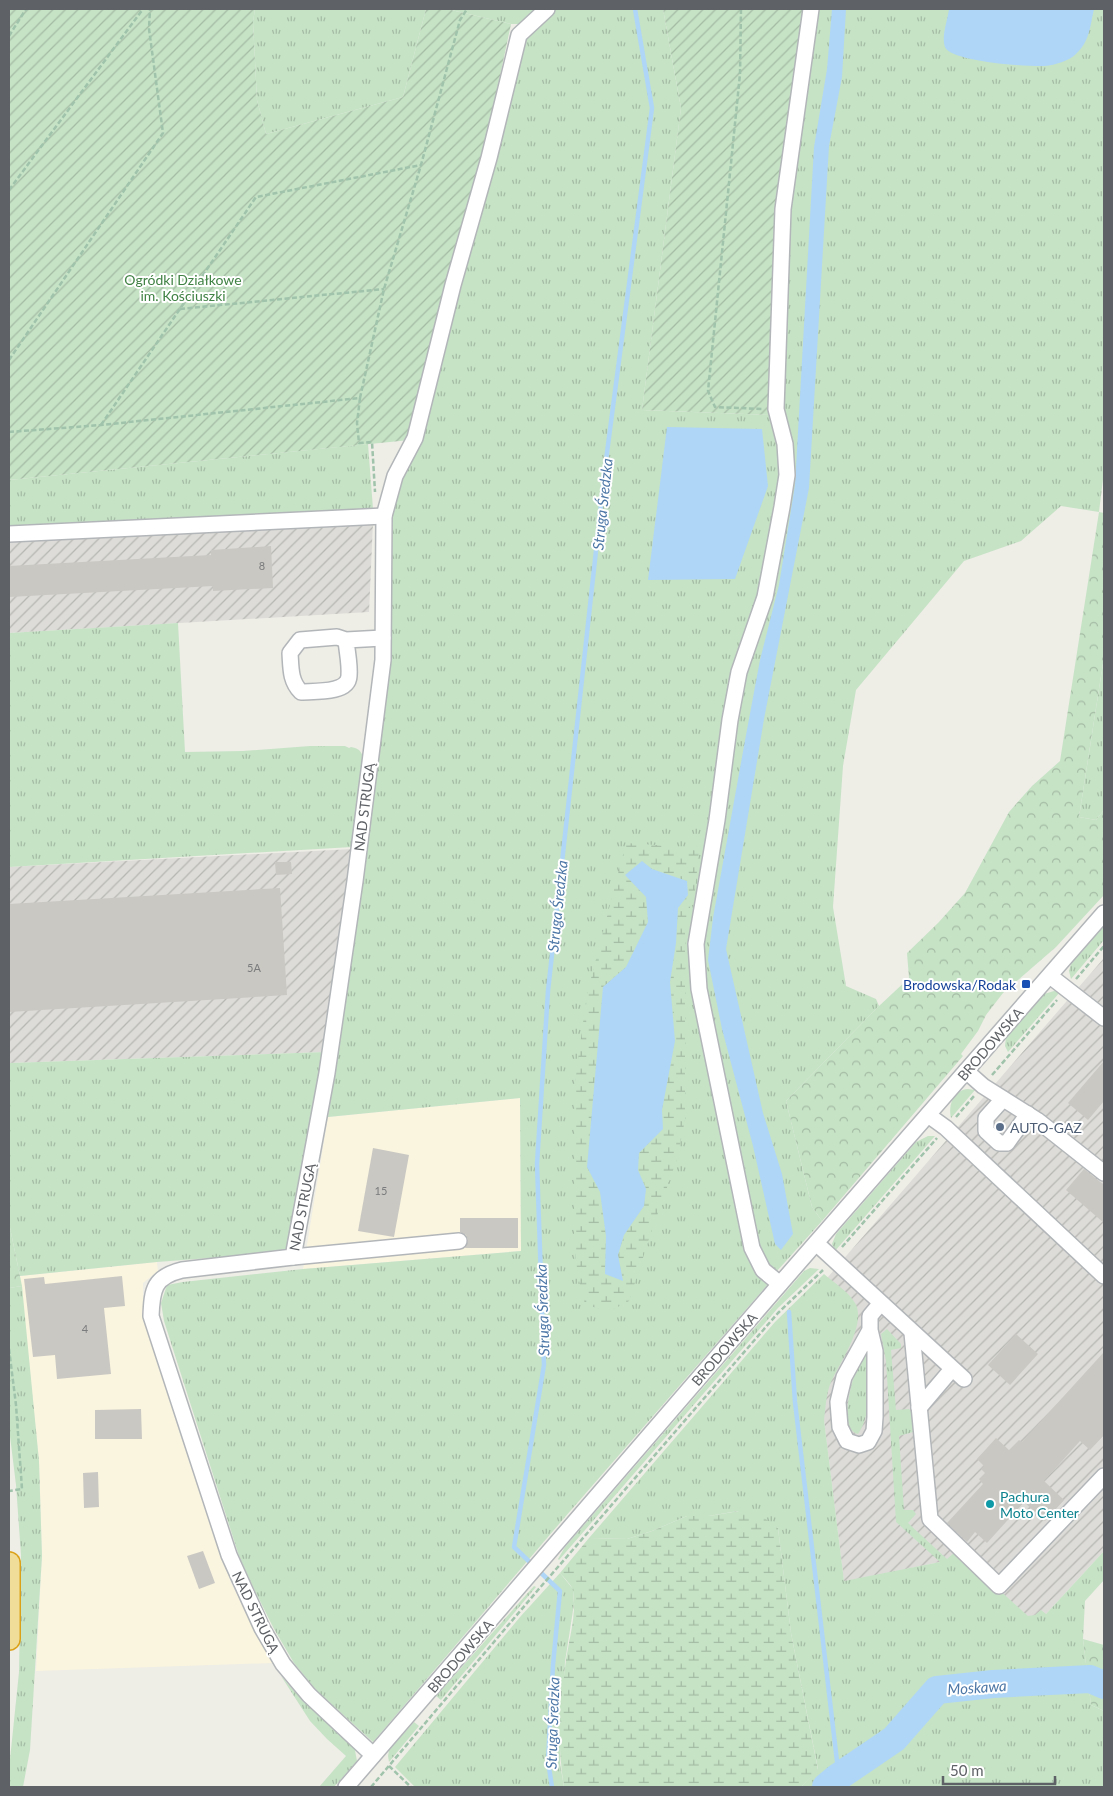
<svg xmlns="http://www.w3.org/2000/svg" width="1113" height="1796" viewBox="0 0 1113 1796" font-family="Lato,sans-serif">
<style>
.commercial{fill:#faf5df}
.industrial{fill:url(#industrial-furrows)}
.grass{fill:url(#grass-tufts)}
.forest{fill:url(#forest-crowns)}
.wetland{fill:url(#wetland-marsh);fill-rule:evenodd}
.garden{fill:url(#garden-furrows)}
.water{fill:#afd6f6}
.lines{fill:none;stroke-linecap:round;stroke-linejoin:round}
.stream{stroke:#afd6f6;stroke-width:4.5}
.river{stroke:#afd6f6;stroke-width:28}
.building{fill:#cac8c3}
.minor-casing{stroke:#b3b6b9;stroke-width:18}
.highway-casing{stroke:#dba219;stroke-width:24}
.path{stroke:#9fc3ab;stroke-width:2.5;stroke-dasharray:5 2.5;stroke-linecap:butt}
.minor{stroke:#fff;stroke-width:15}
.highway{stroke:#f1dd9a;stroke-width:21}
.transit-dot{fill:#1a4fb4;stroke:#fff;stroke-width:2}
.service-dot{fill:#5c6f8a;stroke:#fff;stroke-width:2}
.culture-dot{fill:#0f9aa8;stroke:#fff;stroke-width:2}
.labels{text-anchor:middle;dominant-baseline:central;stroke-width:4;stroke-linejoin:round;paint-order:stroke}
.number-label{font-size:11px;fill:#797b7c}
.park-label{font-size:14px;fill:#408244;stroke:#fff}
.street-label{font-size:14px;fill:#5e6165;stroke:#fff}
.transit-label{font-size:14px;fill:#164399;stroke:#fff;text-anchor:end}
.service-label{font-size:14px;fill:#4e5e75;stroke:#fff;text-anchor:start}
.culture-label{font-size:14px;fill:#0d838f;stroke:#fff;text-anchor:start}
.water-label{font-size:15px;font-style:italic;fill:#4d77a6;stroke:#fff}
</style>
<defs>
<pattern id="industrial-furrows" width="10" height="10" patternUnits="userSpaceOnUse" patternTransform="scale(1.25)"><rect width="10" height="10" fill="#dddcd8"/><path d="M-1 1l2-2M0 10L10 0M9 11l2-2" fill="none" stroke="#b6b6b3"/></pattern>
<pattern id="grass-tufts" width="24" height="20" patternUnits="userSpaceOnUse" patternTransform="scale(1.25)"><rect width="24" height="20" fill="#c6e3c6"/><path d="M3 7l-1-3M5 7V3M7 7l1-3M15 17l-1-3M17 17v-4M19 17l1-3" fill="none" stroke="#a4bba4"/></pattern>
<pattern id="forest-crowns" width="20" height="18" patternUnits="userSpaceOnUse" patternTransform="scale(1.25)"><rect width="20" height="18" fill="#c6e3c6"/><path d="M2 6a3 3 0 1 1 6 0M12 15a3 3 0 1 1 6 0" fill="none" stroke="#a4bba4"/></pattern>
<pattern id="wetland-marsh" width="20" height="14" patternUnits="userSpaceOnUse" patternTransform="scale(1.25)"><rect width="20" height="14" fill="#c6e3c6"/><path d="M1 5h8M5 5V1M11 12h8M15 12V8" fill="none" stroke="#a4bba4"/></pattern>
<pattern id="garden-furrows" width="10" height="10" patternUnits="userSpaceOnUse" patternTransform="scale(1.25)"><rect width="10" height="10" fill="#c6e3c6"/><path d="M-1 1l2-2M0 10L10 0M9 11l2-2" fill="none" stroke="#a4bba4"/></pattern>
</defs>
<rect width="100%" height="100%" fill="#eeede6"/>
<g class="commercial">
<polygon points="520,1098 521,1251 303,1269 328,1117"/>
<polygon points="157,1262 158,1271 143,1283 143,1309 180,1434 231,1583 273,1663 36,1671 42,1556 39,1461 20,1276"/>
</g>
<g class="industrial">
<polygon points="373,522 369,612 9,633 9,542"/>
<polygon points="353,849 325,1052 9,1063 9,867"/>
<polygon points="1104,958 1104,1551 1024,1638 940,1562 844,1582 809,1299"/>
</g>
<g class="grass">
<polygon points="255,9 426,9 403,97 266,134 257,100 253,22"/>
<polygon points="447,9 539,9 521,24 511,24"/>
<polygon points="555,9 663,9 681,108 642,410 771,415 780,444 782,474 692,944 746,1250 769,1283 565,1517 373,1742 317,1691 294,1663 274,1629 255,1591 239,1556 164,1321 161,1303 167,1285 183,1282 303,1269 521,1251 520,1098 328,1117 363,869 391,514 402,480 421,439 460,285 492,177 523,40"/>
<polygon points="816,9 1104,9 1104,471 1099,512 1061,506 1021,541 964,561 856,690 843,766 833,907 846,986 876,999 879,1006 786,1101 812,1207 822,1221 777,1271 770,1268 763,1258 748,1204 701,961 734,723 786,508 780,409 791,191"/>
<polygon points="368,444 373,509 9,529 9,480"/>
<path d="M178 623 185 752 243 751 310 746H345L349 748 351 747C357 748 361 750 363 757L352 847 9 867V633Z"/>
<polygon points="1104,657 1104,810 1096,820 1079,817"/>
<polygon points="1104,924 1104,940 1071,979 1069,971 1072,960"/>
<polygon points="1054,991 1060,992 1008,1052 1005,1046 1006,1037 1044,994"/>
<polygon points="325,1052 288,1252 157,1262 20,1276 9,1223 9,1063"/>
<path d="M968 1089 975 1090 951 1118C948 1105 953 1090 968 1089Z"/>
<polygon points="928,1136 935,1136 835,1251 832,1244 836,1234 916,1142"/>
<polygon points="810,1268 819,1269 778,1308 559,1560 558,1559 565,1547 804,1271"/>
<path d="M824 1274C833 1282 846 1290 853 1300 870 1320 840 1362 831 1382 826 1394 826 1406 824 1420L844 1581 940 1562 896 1522 886 1361 881 1334 887 1329 901 1344V1348L891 1350 896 1410 909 1409 912 1413 913 1432 899 1436 904 1510H913L916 1514 908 1523 947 1559 956 1551 1028 1616 1035 1615 1041 1610 1046 1614 1104 1551V1580L1085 1601 1083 1639 1091 1705 1104 1711V1787H801L818 1769 791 1633 778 1528 738 1511 709 1516H687L652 1531 627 1539 589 1538 775 1322Z"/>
<polygon points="22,1286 39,1461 42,1556 30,1750 23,1787 9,1787 9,1769 19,1672 21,1555 16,1485 9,1428 9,1288"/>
<path d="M867 1346C867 1372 874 1413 858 1434 834 1428 857 1360 867 1346Z"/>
<polygon points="560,1573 573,1589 574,1604 565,1662 560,1763 564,1787 415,1787 395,1767 520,1617"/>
<polygon points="534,1586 536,1587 441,1700 436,1696"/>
<polygon points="281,1676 305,1703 354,1745 357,1761 334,1787 319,1787 346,1756 327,1739 310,1721"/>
<polygon points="414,1722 419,1726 389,1762 388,1756 389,1750"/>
</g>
<g class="forest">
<polygon points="1099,512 1104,513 1104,657 1079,817 1096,820 1104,810 1104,895 1056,947 1003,993 986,1015 978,1031 961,1054 963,1056 822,1221 812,1207 786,1101 879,1006 909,978 907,953 938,923 965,893 1009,812 1032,786 1060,761"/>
<polygon points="9,1223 22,1286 9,1288"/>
<polygon points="1083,1639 1104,1645 1104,1711 1091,1705"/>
</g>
<g class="wetland">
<path d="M626 843 656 845 699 851 695 891 685 924V1120L677 1159 651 1233 629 1301 608 1312 585 1304 578 1277 574 1241 575 1082 587 994ZM642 861 652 869 687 881 688 895 678 908 676 943 670 982 675 1041 662 1110 663 1129 639 1153 638 1170 646 1189 644 1206 624 1235 618 1255 623 1281 605 1273 606 1236 600 1192 587 1167 603 987 626 967 648 922 646 897 626 875Z"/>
<path d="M739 1511 759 1514 778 1528 791 1633 818 1770 801 1787H564C557 1746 560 1702 566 1660 569 1639 577 1613 573 1591 572 1585 564 1578 560 1573L589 1538 627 1539 652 1531 687 1516H709Z"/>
</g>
<g class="garden">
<polygon points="9,9 255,9 253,22 257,100 266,134 403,97 426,9 447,9 511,24 480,170 410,440 9,480"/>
<polygon points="663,9 806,9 771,415 642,410 681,108"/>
</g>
<g class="water">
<polygon points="832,9 846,9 842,77 829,146 809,488 764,719 726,949 763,1113 782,1174 793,1234 781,1250 775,1244 753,1146 722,1029 708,960 713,918 746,735 760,660 779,585 795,485 814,147 827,69"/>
<path d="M949 9H1094C1090 26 1090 41 1076 54 1069 61 1055 65 1045 66 1029 67 951 62 945 47 941 36 948 19 949 9Z"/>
<polygon points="667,427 762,429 768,486 735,579 648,580"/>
<polygon points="642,861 652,869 687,881 688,895 678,908 676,943 670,982 675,1041 662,1110 663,1129 639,1153 638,1170 646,1189 644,1206 624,1235 618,1255 623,1281 605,1274 606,1236 600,1192 587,1167 603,987 626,967 648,922 646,897 625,875"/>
</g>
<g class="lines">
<g class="stream">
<polyline points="789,1312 795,1402 840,1787"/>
<polyline points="552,1787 548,1761 553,1665 560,1591 514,1547 544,1365 537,1164 548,991 605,468 652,108 635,9"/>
</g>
<polyline class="river" points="826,1787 838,1777 894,1739 937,1690 993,1684 1090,1679 1104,1685"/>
</g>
<g class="building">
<polygon points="271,546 273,588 213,591 213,586 9,597 9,566 211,555 211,550"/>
<polygon points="275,862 291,862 292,874 276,875"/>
<polygon points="280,888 287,995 9,1012 9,904"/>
<polygon points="1104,1061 1104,1101 1088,1120 1068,1103"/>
<polygon points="373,1148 409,1155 394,1237 358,1231"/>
<polygon points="1084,1169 1104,1185 1104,1223 1066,1190"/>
<polygon points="460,1218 518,1218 518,1248 465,1248 468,1240 466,1235 460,1232"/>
<polygon points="122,1276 125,1306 104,1308 111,1374 57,1379 55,1355 33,1357 24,1279 44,1277 45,1284"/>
<polygon points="1016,1334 1038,1354 1010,1385 988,1365"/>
<polygon points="1104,1352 1104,1435 1090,1450 1080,1441 1044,1481 1064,1500 1045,1521 1024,1502 987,1543 975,1532 967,1542 947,1523 983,1484 979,1479 985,1473 981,1469 984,1466 977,1459 996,1438 1009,1450 1019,1440 1022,1442"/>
<polygon points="141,1409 142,1439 95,1439 95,1410"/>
<polygon points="98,1472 99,1507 84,1508 83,1473"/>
<polygon points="203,1551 215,1583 199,1589 187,1556"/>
</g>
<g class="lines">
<g class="minor-casing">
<g id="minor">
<polyline points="9,534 384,516"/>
<path d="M346 640C347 652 350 664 349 676 348 694 314 691 301 692 290 681 291 668 290 653L300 640 337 637 346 640 383 638"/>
<polyline points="1050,976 1104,1018"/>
<polyline points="966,1071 983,1086 1037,1120 1104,1173"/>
<polyline points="1003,1099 986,1118 986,1131 999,1143 1007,1143 1028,1114"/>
<polyline points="928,1115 946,1128 1104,1276"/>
<polyline points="816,1243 964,1379"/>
<polyline points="293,1257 459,1241"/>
<polyline points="780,1284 763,1270 752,1248 699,989 696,944 717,820 730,720 739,672 765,597 782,507 787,475 785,444 776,409 783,209 811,9"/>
<polyline points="870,1330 875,1351 875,1417 874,1431 868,1442 859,1445 847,1441 840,1427 838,1402 844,1377 870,1330 870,1316 880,1304"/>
<polyline points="912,1333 930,1519 999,1586 1104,1476"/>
<polyline points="919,1408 952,1369"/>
<path d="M373 1755 309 1695 283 1664 262 1628 229 1555 151 1316C152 1289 154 1277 182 1270L293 1257 327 1073 355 881 383 660 384 516 395 476 415 438 453 285 489 158 519 35 547 9"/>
<polyline points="346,1787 780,1284 1104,913"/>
</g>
</g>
<g class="highway-casing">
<polyline id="highway" points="9,1563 9,1639"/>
</g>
<g class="path">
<polyline points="741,9 740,74 708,391 715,407 762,409"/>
<polyline points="9,36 26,9"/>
<polyline points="9,190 143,9"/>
<polyline points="180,309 384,289"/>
<polyline points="9,360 163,133 149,29 150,9"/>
<polyline points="360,398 357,423 359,443 372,442 375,492"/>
<polyline points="101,425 256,197 421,165"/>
<polyline points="9,432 101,425 360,398 384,289 421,165 460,20 467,9"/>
<polyline points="1076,979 1104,946"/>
<polyline points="992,1075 1057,1000"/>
<polyline points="956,1117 974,1096"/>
<polyline points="842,1247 937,1138"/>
<polyline points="9,1349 16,1405 22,1489 9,1491"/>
<polyline points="389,1766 411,1787"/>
<polyline points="371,1787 538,1590 778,1313 823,1270"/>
</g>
<use href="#minor" class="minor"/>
<use href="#highway" class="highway"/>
</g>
<rect class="transit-dot" x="1021" y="979" width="10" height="10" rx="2.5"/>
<circle class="service-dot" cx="1000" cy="1127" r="5"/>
<circle class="culture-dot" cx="990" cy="1504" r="5"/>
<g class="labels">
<g class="number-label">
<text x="262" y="565">8</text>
<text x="254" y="967">5A</text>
<text x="381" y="1190">15</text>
<text x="85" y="1328">4</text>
</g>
<g class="park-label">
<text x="183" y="279">Ogródki Działkowe<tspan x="183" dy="16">im. Kościuszki</tspan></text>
</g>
<g class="street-label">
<text transform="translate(364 807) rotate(-83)">NAD STRUGĄ</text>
<text transform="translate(990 1044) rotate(-49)">BRODOWSKA</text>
<text transform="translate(302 1207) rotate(-79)">NAD STRUGĄ</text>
<text transform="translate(724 1349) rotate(-49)">BRODOWSKA</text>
<text transform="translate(256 1612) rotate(64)">NAD STRUGĄ</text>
<text transform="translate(460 1656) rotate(-49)">BRODOWSKA</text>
</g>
<g class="transit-label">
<text x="1016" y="984">Brodowska/Rodak</text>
</g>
<g class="service-label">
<text x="1010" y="1127">AUTO-GAZ</text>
</g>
<g class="culture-label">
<text x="1000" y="1496">Pachura<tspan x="1000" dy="16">Moto Center</tspan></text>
</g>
<g class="water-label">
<text transform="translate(602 504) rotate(-84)">Struga Średzka</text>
<text transform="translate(557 906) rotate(-84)">Struga Średzka</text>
<text transform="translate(542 1310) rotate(-92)">Struga Średzka</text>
<text transform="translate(977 1687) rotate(-4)">Moskawa</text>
<text transform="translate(552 1723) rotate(-88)">Struga Średzka</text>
</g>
</g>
<rect width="1113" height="1796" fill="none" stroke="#5e6165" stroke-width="20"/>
<path d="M943 1776v8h112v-8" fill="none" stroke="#5e6165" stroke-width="2.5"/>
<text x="950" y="1776" font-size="15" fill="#5e6165" stroke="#ffffff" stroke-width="4" paint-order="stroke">50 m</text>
</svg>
